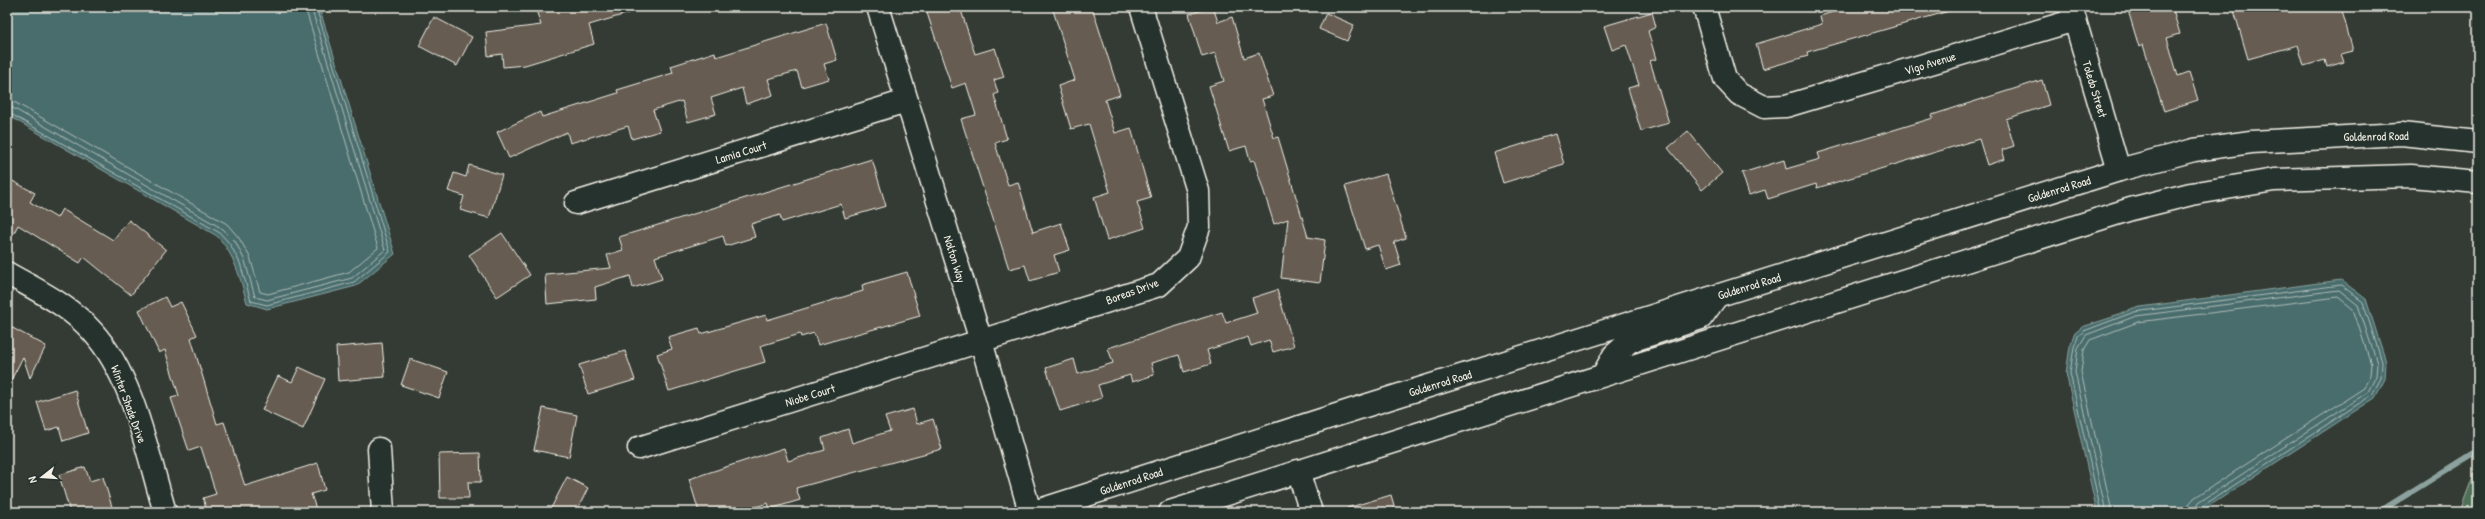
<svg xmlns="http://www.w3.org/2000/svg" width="2485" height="519" viewBox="0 0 2485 519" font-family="'Patrick Hand',sans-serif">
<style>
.green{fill:#4f7059;stroke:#a2b0a0}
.water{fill:#496d6d;stroke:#8da29e}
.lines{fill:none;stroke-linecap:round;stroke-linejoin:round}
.shore{stroke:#b0bcb7;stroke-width:1}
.stream{stroke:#8da29e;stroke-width:6}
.building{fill:#665c51;stroke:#f4f1e8}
.minor-casing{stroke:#f4f1e8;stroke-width:25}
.secondary-casing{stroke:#f4f1e8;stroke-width:25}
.minor{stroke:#26332d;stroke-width:22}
.secondary{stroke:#26332d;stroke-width:22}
.labels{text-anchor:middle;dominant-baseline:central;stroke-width:3.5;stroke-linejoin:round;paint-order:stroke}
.street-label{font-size:12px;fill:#f4f1e8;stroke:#26332d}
</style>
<rect width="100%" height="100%" fill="#333b34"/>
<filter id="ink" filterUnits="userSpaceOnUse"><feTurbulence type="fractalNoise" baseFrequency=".025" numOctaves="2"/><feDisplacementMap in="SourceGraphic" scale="8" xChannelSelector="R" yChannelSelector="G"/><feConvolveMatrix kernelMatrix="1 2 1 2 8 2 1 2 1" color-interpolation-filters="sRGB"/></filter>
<g filter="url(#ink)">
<polygon class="green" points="2478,463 2478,512 2458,512 2460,511"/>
<g class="water">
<path d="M7 7H319L395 254 356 286 267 309 247 303C240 278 235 255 217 236L7 115Z"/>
<polygon points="2341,280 2366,299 2386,362 2385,379 2375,398 2200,512 2097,512 2066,373 2070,346 2074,334 2082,327 2119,315 2133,308"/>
</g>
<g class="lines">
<g class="shore">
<polyline points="7,101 16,103 227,224 239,238 250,257 260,292 268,294 349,272 378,248 305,7"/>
<polyline points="7,107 13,108 223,229 235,241 245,261 255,297 267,300 352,278 385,250 311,7"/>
<polyline points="7,112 220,233 230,244 240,263 251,301 267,305 354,282 390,252 316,7"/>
<polyline points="2101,512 2070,373 2074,347 2078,336 2084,331 2134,312 2341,285 2363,302 2382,362 2381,378 2372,395 2201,507 2199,512"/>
<polyline points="2106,512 2075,372 2078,348 2086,335 2136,316 2339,290 2358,305 2377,363 2376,376 2368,392 2198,503 2194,512"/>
<polyline points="2112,512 2081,372 2084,350 2090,340 2138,322 2338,297 2353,309 2371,364 2370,375 2364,388 2194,498 2189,504 2188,512"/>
</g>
<polyline class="stream" points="2379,512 2478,450"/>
</g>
<g class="building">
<polygon points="535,7 635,7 636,11 589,25 594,44 525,65 503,67 502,54 488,56 486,32 541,25"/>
<polygon points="925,7 960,7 975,54 995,48 1004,77 994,80 998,93 994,95 1007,139 995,143 1008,185 1018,182 1033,232 1061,223 1070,250 1054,255 1059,272 1030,281 1025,265 1009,269 961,119 976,115 966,83 952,88"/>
<polygon points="1052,7 1092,7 1120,95 1105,100 1115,133 1131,128 1151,198 1137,202 1145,228 1107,240 1094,197 1110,192 1089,124 1071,129 1058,86 1075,80"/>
<polygon points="1213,7 1218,22 1232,17 1244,58 1259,53 1273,96 1262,99 1274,138 1278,137 1308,237 1325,240 1320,283 1281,278 1288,219 1274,224 1254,160 1250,161 1246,146 1229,151 1209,86 1224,81 1215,53 1202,57 1189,14"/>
<polygon points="1849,7 1948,7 1949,11 1807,52 1808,56 1763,69 1756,44 1822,24 1820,16"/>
<polygon points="2127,7 2172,7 2180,34 2167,38 2178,76 2189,72 2198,100 2164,111 2143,45 2139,47"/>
<polygon points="2233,7 2341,7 2353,51 2341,54 2344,62 2327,67 2325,60 2304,66 2298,45 2248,59"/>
<polygon points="1652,12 1656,27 1648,31 1656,59 1650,61 1669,123 1641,131 1628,88 1639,85 1626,45 1612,50 1604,26"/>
<polygon points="1326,13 1354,25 1347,41 1319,29"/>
<polygon points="434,17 472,37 457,66 419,46"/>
<polygon points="826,23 837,60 824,64 829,79 802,87 797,71 768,79 773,95 746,104 742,88 711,98 716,114 688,122 682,101 653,110 660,131 632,139 628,126 570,143 567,132 509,158 497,132 540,112 542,117 618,93 617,90 673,73 671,66 715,52 716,57"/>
<polygon points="2042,80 2049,105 2006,119 2014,146 2002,150 2005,159 1987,165 1979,139 1817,188 1816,184 1768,199 1765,190 1749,195 1742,173 1784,160 1786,169 1820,159 1818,153 1933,118 1932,115"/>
<polygon points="1688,131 1722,173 1702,190 1668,148"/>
<polygon points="1555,134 1564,164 1503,183 1494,153"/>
<polygon points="872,159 886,206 845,218 841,204 782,222 780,215 751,224 755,237 726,246 723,236 655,257 662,279 633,288 630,276 595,287 596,299 547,304 545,274 611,268 607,255 623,250 619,237"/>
<polygon points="469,165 502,175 489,218 460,210 464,196 448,191 454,173 466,177"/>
<polygon points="1386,174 1406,238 1394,242 1401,265 1386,270 1378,245 1365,249 1345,186"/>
<polygon points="7,178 35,193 30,202 57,218 62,209 113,240 129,220 166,250 131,295 84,257 80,263 18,225 7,246"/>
<polygon points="502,233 530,275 497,297 469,255"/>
<polygon points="907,272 920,316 818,345 814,333 801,337 800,334 760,346 765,362 669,391 657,354 672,349 668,337 699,328 701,334 766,315 767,320 863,291 862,285"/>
<polygon points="1277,290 1294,346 1273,352 1269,340 1251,346 1248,337 1207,350 1211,364 1184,372 1179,355 1151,363 1154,375 1132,382 1130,375 1098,385 1102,398 1060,411 1046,368 1074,359 1078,374 1113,363 1108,348 1222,312 1226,323 1257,313 1252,298"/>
<polygon points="165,297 170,307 181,302 197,335 191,338 217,424 224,422 245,486 318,463 325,490 311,494 316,509 304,512 207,512 203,498 216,494 201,447 189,451 171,398 179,396 165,350 159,353 139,310"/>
<polygon points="7,325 46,346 30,378 23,357 7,388"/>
<polygon points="382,343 385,377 338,381 336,347"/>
<polygon points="625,351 635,380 588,394 579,365"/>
<polygon points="410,359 448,372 439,398 401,385"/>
<polygon points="299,367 325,379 303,429 262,410 278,376 292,382"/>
<polygon points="75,390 88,433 63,441 59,427 46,431 37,402"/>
<polygon points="543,408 577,415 569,457 534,450"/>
<polygon points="913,409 917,424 933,419 942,449 796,488 800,500 770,509 768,503 740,512 699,512 689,479 784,448 788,461 825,450 822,438 848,429 852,443 890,431 885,417"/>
<polygon points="480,453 481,482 468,482 469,498 440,498 439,454"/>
<polygon points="85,467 90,481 103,477 112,507 96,512 70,512 59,475"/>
<polygon points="567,477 588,488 576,512 549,512"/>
<polygon points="1391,495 1396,512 1347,512 1347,508"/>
</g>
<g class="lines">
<g class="minor-casing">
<g id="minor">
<polyline points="878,7 981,341 1030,512"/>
<polyline points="1704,7 1725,79 1739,94 1764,107 1786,106 2075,20"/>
<polyline points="2071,7 2119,170"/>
<polyline points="576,203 906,101"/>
<path d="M7 273C36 290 69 305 92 331 134 377 147 453 165 512"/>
<polyline points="639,448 1159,285 1188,258 1199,227 1198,191 1141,7"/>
<polyline points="379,449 383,512"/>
<polyline points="1298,471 1311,512"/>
</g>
</g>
<g class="secondary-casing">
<g id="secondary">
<polyline points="1603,375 1614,355 1630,341 1701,318 1717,296"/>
<polyline points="1034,512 1368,405 2119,170 2194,150 2251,142 2401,134 2478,142"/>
<polyline points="1170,512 2131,209 2191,194 2274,180 2411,176 2478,182"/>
</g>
</g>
<use href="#minor" class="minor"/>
<use href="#secondary" class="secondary"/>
</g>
</g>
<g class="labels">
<g class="street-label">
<text transform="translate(1930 63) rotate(-17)">Vigo Avenue</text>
<text transform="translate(2095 89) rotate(73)">Toledo Street</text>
<text transform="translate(2376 136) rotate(-1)">Goldenrod Road</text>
<text transform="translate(741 152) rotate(-17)">Lamia Court</text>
<text transform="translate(2059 189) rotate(-17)">Goldenrod Road</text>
<text transform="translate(955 259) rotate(73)">Nolton Way</text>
<text transform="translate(1749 286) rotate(-17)">Goldenrod Road</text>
<text transform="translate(1132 291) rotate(-20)">Boreas Drive</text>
<text transform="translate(1440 383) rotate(-17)">Goldenrod Road</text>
<text transform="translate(810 395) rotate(-17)">Niobe Court</text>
<text transform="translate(129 404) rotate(70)">Winter Shade Drive</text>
<text transform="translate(1131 481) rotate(-18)">Goldenrod Road</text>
</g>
</g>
<rect width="2485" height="519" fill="none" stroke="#26332d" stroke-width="24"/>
<rect x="12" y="12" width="2461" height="495" fill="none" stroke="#f4f1e8" stroke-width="1.5" filter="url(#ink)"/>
<g transform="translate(42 477) rotate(253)" stroke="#26332d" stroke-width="3" paint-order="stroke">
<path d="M0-3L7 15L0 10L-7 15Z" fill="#f4f1e8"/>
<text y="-6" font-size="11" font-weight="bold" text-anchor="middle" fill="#f4f1e8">N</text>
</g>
</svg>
